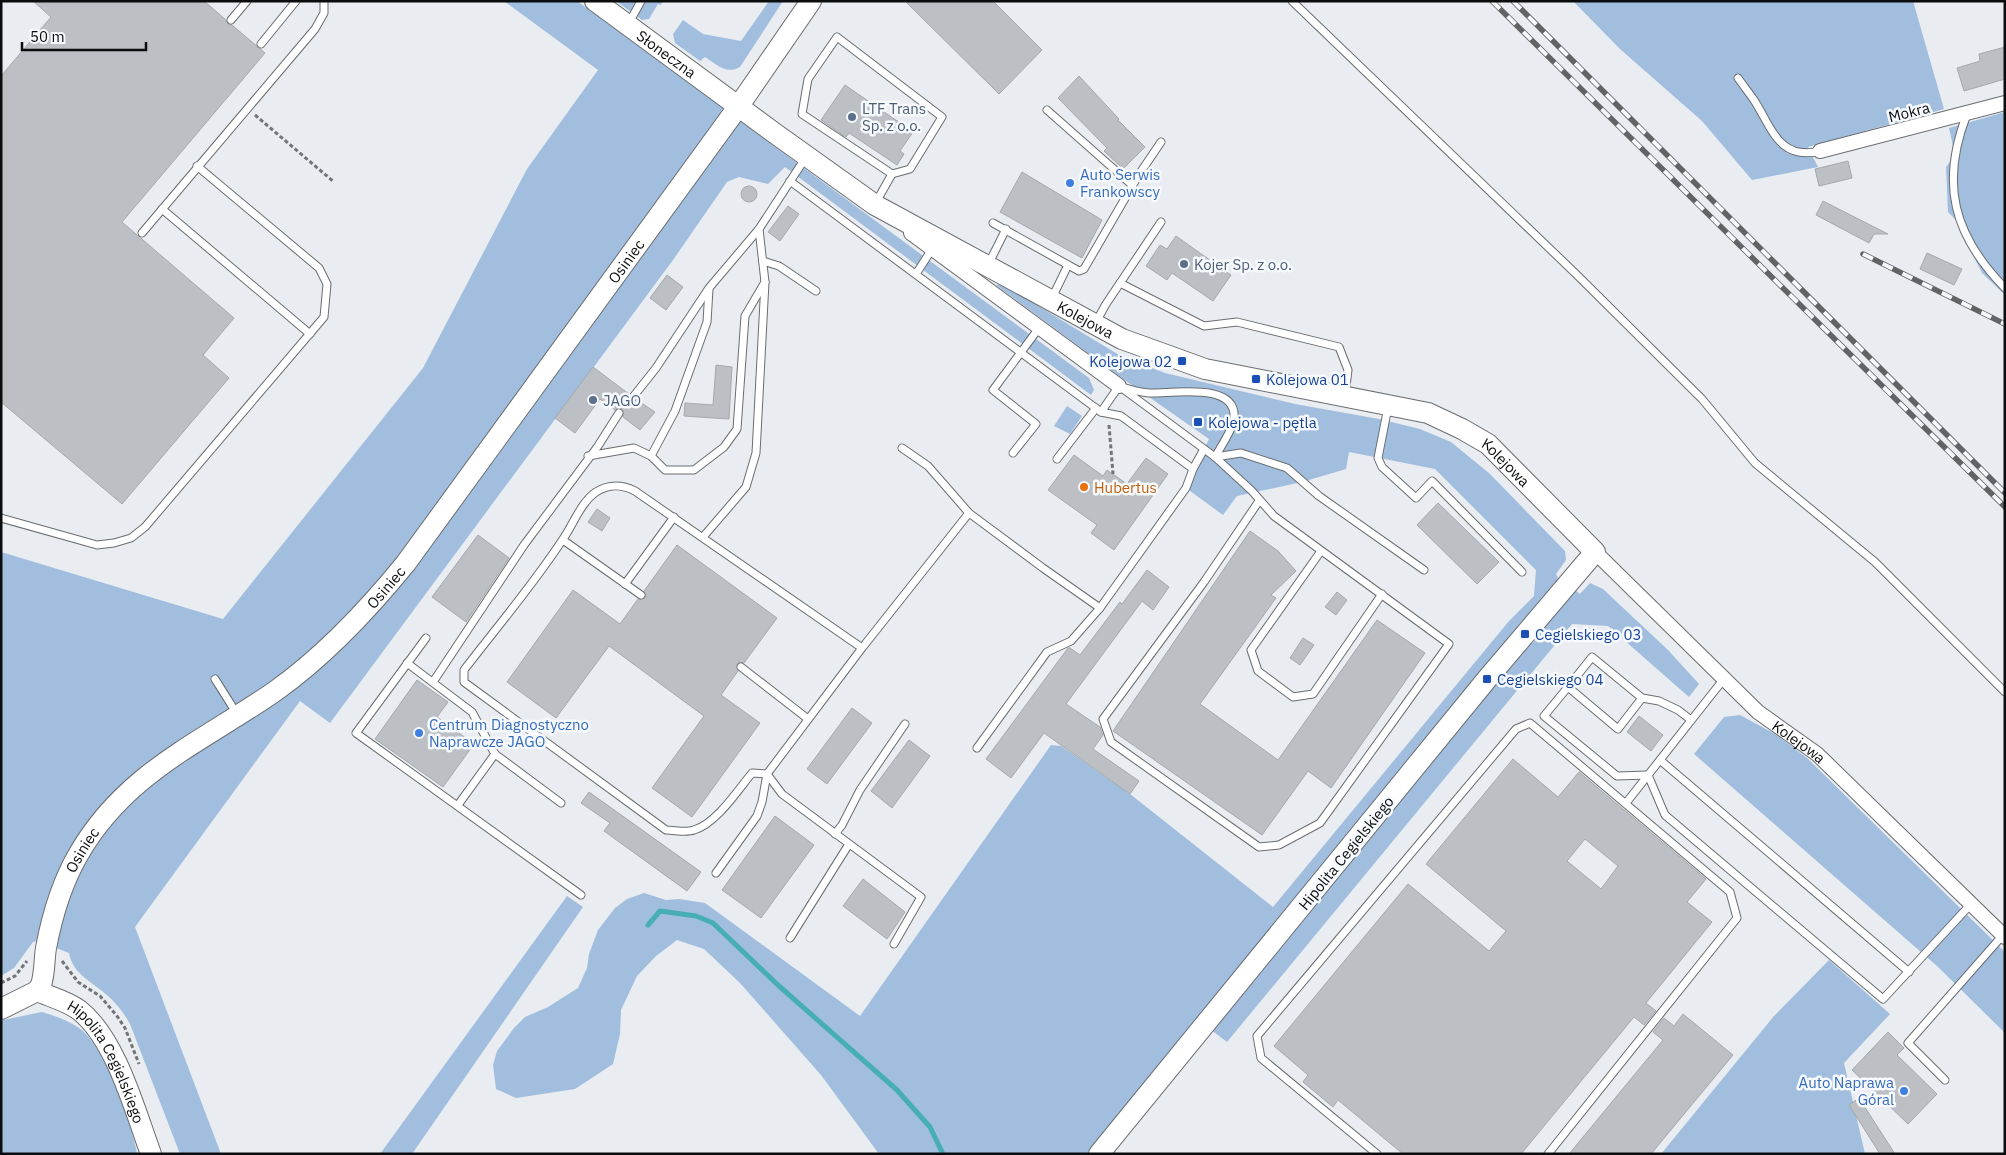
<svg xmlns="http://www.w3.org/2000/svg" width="2006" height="1155" viewBox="0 0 2006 1155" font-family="'IBM Plex Sans',sans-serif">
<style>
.green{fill:#a1bedf}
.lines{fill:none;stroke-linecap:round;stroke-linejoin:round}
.stream{stroke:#47aeb5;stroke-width:5}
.building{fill:#bcbfc3;stroke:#a6a9ac;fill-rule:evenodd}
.lane-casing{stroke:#6a6d70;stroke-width:9}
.street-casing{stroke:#6a6d70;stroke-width:16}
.secondary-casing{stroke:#6a6d70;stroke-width:22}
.path{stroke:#727477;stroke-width:3;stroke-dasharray:4 2.5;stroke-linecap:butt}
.lane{stroke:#fff;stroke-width:7}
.street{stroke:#fff;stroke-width:14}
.secondary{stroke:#fff;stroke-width:20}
.rail-casing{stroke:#616365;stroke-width:5.5}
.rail{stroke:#f6f9fd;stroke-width:4;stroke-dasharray:11;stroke-linecap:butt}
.service-dot{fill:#5c6f8a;stroke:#f6f9fd;stroke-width:2}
.shop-dot{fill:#3f7fe0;stroke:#f6f9fd;stroke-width:2}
.transit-dot{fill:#1a4fb4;stroke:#f6f9fd;stroke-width:2}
.food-dot{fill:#e8710a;stroke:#f6f9fd;stroke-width:2}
.labels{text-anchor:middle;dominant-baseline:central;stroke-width:5;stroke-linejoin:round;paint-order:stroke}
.street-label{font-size:15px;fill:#0b0c0d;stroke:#f6f9fd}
.service-label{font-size:15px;fill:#4e5e75;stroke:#f6f9fd;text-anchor:start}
.shop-label{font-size:15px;fill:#366cbe;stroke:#f6f9fd;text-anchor:start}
.transit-label{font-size:15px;fill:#164399;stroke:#f6f9fd;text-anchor:start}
.food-label{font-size:15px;fill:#c56008;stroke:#f6f9fd;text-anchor:start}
</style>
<rect width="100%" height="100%" fill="#e9ecf0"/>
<g class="green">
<path d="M504 1H577L1089 378 1094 390 1091 395 785 167 768 184 739 177 727 182 673 260 330 723 300 701 135 927 221 1154H180L130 1024C124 1013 117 1004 108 996 93 982 73 975 69 953L38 941 33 942 14 968 1 976V552L223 619 423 368 527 169 598 70Z"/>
<polygon points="616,1 662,1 661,5 658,4 649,19 642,20"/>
<path d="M769 1H783L740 67C726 75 716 64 705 57L700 61 675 43 673 34 683 20 703 34 741 41Z"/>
<polygon points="1573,1 1913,1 1944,109 1808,147 1818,167 1752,180 1702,121 1620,49"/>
<polygon points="2005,112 2005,295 1982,273 1975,259 1963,227 1948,212 1946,167 1955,155 1949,128"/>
<polygon points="1002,284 1119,355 1165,373 1295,404 1379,419 1420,429 1451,442 1490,474 1565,551 1566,560 1556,574 1559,580 1486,670 1483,667 1478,673 1481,675 1089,1154 879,1154 821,1075 740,983 704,949 677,940 656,956 637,976 621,1010 620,1034 613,1064 575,1089 516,1098 496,1089 493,1065 497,1051 514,1028 525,1017 548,1007 578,988 587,968 589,954 598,930 615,908 627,899 644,893 666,900 679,899 705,903 860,1016 1051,745 1061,746 1130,794 1273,907 1509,621 1534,596 1536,570 1435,469 1349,452 1346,469 1302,482 1237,496 1223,515 1186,488 1209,439 1119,376 996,285"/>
<polygon points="1067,406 1082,416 1070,434 1054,426"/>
<polygon points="1590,583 1603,589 1668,650 1699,684 1689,697 1608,626 1572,624 1227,1042 1210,1029 1529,641 1533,643 1537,637 1534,634 1574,589 1580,594"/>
<polygon points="1740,715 1775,734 1807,758 2005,952 2005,1033 1937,966 1694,754 1724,717"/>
<polygon points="567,896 583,907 412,1154 380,1154"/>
<polygon points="1829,960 1890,1014 1844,1063 1865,1154 1661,1154 1774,1016"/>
<path d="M42 1012C58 1017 74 1022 86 1034 107 1056 132 1124 137 1154H1V1022L3 1020Z"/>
</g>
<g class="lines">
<polyline class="stream" points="648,925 660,911 696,916 713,923 779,986 897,1090 930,1127 943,1154"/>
</g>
<g class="building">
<polygon points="33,1 204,1 226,20 228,24 232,25 265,53 122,222 234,318 203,355 229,378 122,504 1,402 1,76 51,17"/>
<polygon points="905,1 993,1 1042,50 999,94"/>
<polygon points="2005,47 2005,79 1964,91 1957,68 1980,61 1979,54"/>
<polygon points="1079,76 1119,119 1118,120 1145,147 1123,169 1104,151 1107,148 1058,98"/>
<polygon points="845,85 913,132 900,151 904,154 897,165 849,133 846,137 821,120"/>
<polygon points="1848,161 1852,178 1819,186 1815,169"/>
<polygon points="1022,172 1102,220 1082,258 1000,212"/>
<circle cx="749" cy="194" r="8"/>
<polygon points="1823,201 1888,234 1874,234 1869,243 1816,215"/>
<polygon points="788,206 799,214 780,241 768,232"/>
<polygon points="1176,236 1231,275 1213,301 1172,273 1167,280 1146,266 1160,245 1167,249"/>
<polygon points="1927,253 1962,269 1954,285 1920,269"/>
<polygon points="667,275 683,287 666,310 650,298"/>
<polygon points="716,365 732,367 729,419 684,416 685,403 713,405"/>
<polygon points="593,367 629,394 628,398 630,401 637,400 655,412 640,430 623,417 624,413 622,409 619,408 615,410 600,399 575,433 555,418"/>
<polygon points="1074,455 1103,476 1107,470 1127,484 1146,458 1168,474 1114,550 1091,533 1097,525 1048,490"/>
<polygon points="1438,503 1499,562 1477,584 1417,525"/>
<polygon points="597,509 610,518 602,531 588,522"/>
<polygon points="1250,531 1278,551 1296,571 1271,595 1276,598 1200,704 1278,760 1377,620 1425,653 1331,788 1308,771 1262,835 1113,731"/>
<polygon points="478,535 509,558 466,622 432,597"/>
<polygon points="677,545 777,618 744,663 739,662 737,664 738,671 721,695 760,723 692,817 652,788 704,716 609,646 556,718 507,682 573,590 620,624 638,599 645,598 646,595 644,591"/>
<polygon points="1147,570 1169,587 1153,610 1142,601 1066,704 1100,727 1103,735 1093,749 1139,781 1130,794 1044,733 1011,778 986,759 1068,648 1070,648 1080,655 1120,602 1122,604"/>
<polygon points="1337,592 1347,600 1336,615 1325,607"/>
<polygon points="1303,638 1314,645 1300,665 1290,658"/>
<polygon points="417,680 448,702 437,717 474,744 443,787 375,739"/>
<polygon points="852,708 872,723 827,784 807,769"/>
<polygon points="1639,716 1663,735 1651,751 1627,732"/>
<polygon points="909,740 930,756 892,808 871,791"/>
<path d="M1513 759 1558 797 1579 772 1706 879 1687 902 1712 922 1646 1003 1656 1011 1644 1025 1634 1017 1521 1154H1403L1338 1100 1333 1107 1303 1082 1308 1075 1274 1046 1408 884 1489 951 1506 931 1426 864ZM1585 839 1618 866 1601 889 1567 861Z"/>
<polygon points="589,792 701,872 687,891 604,831 610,823 581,803"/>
<polygon points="775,816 814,845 761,918 722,890"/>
<polygon points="863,879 905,912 887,939 843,906"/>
<polygon points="1683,1014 1733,1055 1651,1154 1569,1154 1663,1040 1653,1032 1664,1018 1674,1026"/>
<polygon points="1888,1032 1904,1048 1897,1055 1937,1094 1908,1124 1852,1070"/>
<polygon points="1859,1098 1895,1154 1880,1154 1849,1105"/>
</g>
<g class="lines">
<g class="lane-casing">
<g id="lane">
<polyline points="1292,1 1575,273 1702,399 1755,463 1875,562 2005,692"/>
<polyline points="231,20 247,1"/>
<polyline points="629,23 641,1"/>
<polygon points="837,37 942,117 910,169 892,174 802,114 808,79"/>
<polyline points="261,44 296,1"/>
<path d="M1738 78C1743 85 1749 93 1754 100 1772 128 1779 161 1820 151"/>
<polyline points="1047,110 1132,185"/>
<path d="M1967 114C1940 183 1953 235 2005 288"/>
<polyline points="790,181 1101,412 1119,386"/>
<polyline points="875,204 892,174"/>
<polyline points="162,209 310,334"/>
<polyline points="993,223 1079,271 1084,269 1138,176 1161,142"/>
<polyline points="142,233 315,29 324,13 324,1"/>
<polyline points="763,261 779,266 816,291"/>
<polyline points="988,265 1006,229"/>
<polyline points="916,274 932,249"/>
<polyline points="1120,283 1204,326 1237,322 1339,347 1348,370 1345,395"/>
<polyline points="1052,298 1068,265"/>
<polyline points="1096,322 1106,304 1161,222"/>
<polyline points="633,397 656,368 709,288 759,229 806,157"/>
<polyline points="1388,407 1378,458 1382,467 1416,498 1432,481 1522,572"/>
<polyline points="1101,412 1121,416 1193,469"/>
<polyline points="902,448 928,466 969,513 1043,568 1100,608"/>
<polyline points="1013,453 1036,424 993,390 1039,328"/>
<polyline points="588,456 634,448 651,456 665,470 694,470 724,447 737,429 745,316 765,282"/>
<polyline points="651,456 675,411 707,322 709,289"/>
<path d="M1215 457C1220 448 1233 429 1234 419 1238 381 1171 394 1149 393 1139 392 1128 389 1119 386L1215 457 1252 491 1274 516 1449 644 1320 823 1279 845 1259 847 1111 742 1103 719 1204 582 1259 501"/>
<polyline points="1215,457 1241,453 1287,468 1319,496 1424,570"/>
<polyline points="1057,459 1096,408"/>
<polyline points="1,518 97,545 114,543 131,538 145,527 324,317 327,284 319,268 197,166"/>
<polyline points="703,537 746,487 756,453 765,282 759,229"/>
<polyline points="563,540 641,595"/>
<polyline points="1321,551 1251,650 1258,671 1293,697 1313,694 1382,594"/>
<polyline points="625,584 674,517"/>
<polyline points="426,638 356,733 581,895"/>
<path d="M862 648 635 491C621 484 609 484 596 492 581 502 573 525 563 539 533 585 497 627 464 670V682L666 830C675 830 686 833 694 830 716 824 738 790 752 773L767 774 862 648 969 513"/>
<polyline points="407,663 472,712 495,754 458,805"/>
<polyline points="741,667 808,719"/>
<polyline points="215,679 237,714"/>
<polyline points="433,682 524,545 598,446 619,413"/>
<polyline points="1568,687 1544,716 1617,776 1648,775 1665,815 1883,999 1971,904"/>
<polyline points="1642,698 1618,729 1568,687 1592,657 1642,698 1659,701 1678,710 1691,720"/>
<polyline points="977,748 1047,652 1071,641 1100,608 1186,488 1193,469 1204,449"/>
<polyline points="495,754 561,803"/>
<polyline points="1660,760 1909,972"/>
<polyline points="767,774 782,794 921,897 894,944"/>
<polyline points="1626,803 1723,680"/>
<polyline points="835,834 842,825 860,790 905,724"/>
<polyline points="716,873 757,816 762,802 767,774"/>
<polyline points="790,938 849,844"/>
<polyline points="1945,1080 1908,1043 2003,935"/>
<polyline points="1377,1154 1261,1058 1257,1036 1516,729 1530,723 1730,892 1737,918 1548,1154"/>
</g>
</g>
<g class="street-casing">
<g id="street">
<polyline points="1820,151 2005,103"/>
<polyline points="911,233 1119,386"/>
<path id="s1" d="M1595 552 1758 712 1817 754 2005 937"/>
</g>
</g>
<g class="secondary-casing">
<g id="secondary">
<path id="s2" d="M595 1 773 132 875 205 1122 339 1205 369 1428 413 1462 429 1488 444 1595 552 1487 679 1099 1154"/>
<path id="s3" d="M37 991C51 997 67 1001 79 1010 116 1039 135 1111 151 1154"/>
<path id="s4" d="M1 1009 37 991 41 985C45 973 44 960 46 948 52 916 62 883 78 855 125 773 200 743 274 692 325 656 367 611 406 563L738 107 811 1"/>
</g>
</g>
<g class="path">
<polyline points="255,115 334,182"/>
<polyline points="1109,425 1113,474"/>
<polyline points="62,961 78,982 100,996 117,1016 125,1028 139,1064"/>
<polyline points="1,983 15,976 27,961"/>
</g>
<use href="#lane" class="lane"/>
<use href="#street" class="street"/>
<use href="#secondary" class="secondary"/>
<g class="rail-casing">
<g id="rail">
<polyline points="1492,1 2005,507"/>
<polyline points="1513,1 2005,493"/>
<polyline points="1863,254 2005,324"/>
</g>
</g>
<use href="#rail" class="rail"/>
</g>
<g class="service-dot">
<circle cx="852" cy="117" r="5"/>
<circle cx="1184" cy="264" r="5"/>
<circle cx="593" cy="400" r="5"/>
</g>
<g class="shop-dot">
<circle cx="1070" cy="183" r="5"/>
<circle cx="419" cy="733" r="5"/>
<circle cx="1904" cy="1091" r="5"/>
</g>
<g class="transit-dot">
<rect x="1177" y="356" width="10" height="10" rx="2.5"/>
<rect x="1251" y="374" width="10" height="10" rx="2.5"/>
<rect x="1193" y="417" width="10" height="10" rx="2.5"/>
<rect x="1520" y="629" width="10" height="10" rx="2.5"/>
<rect x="1482" y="674" width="10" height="10" rx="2.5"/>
</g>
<circle class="food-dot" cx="1084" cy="487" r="5"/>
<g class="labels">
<g class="street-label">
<text stroke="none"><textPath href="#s2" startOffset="89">Słoneczna</textPath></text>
<text transform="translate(1909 112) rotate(-14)">Mokra</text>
<text stroke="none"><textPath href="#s4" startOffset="1000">Osiniec</textPath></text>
<text stroke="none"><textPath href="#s2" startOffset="586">Kolejowa</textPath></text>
<text stroke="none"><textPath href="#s2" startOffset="1036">Kolejowa</textPath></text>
<text stroke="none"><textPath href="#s4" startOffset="595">Osiniec</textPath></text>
<text stroke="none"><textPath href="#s1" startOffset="279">Kolejowa</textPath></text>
<text stroke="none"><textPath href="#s4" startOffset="190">Osiniec</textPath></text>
<text transform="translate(1346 853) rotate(-51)">Hipolita Cegielskiego</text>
<text stroke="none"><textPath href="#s3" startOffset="105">Hipolita Cegielskiego</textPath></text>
</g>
<g class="service-label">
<text x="862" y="108">LTF Trans<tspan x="862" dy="17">Sp. z o.o.</tspan></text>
<text x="1194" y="264">Kojer Sp. z o.o.</text>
<text x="603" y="400">JAGO</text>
</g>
<g class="shop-label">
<text x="1080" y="174">Auto Serwis<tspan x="1080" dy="17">Frankowscy</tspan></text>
<text x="429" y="724">Centrum Diagnostyczno<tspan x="429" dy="17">Naprawcze JAGO</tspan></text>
<text x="1894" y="1082" text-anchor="end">Auto Naprawa<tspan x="1894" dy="17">Góral</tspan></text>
</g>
<g class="transit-label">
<text x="1172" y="361" text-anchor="end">Kolejowa 02</text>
<text x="1266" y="379">Kolejowa 01</text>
<text x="1208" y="422">Kolejowa - pętla</text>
<text x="1535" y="634">Cegielskiego 03</text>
<text x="1497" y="679">Cegielskiego 04</text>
</g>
<g class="food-label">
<text x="1094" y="487">Hubertus</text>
</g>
</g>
<rect width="2006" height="1155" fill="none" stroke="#0b0c0d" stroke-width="5"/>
<path d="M22 42v8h124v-8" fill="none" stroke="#0b0c0d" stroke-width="2.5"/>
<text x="30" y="42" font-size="15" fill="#0b0c0d" stroke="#f6f9fd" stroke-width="4" paint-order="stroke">50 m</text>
</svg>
